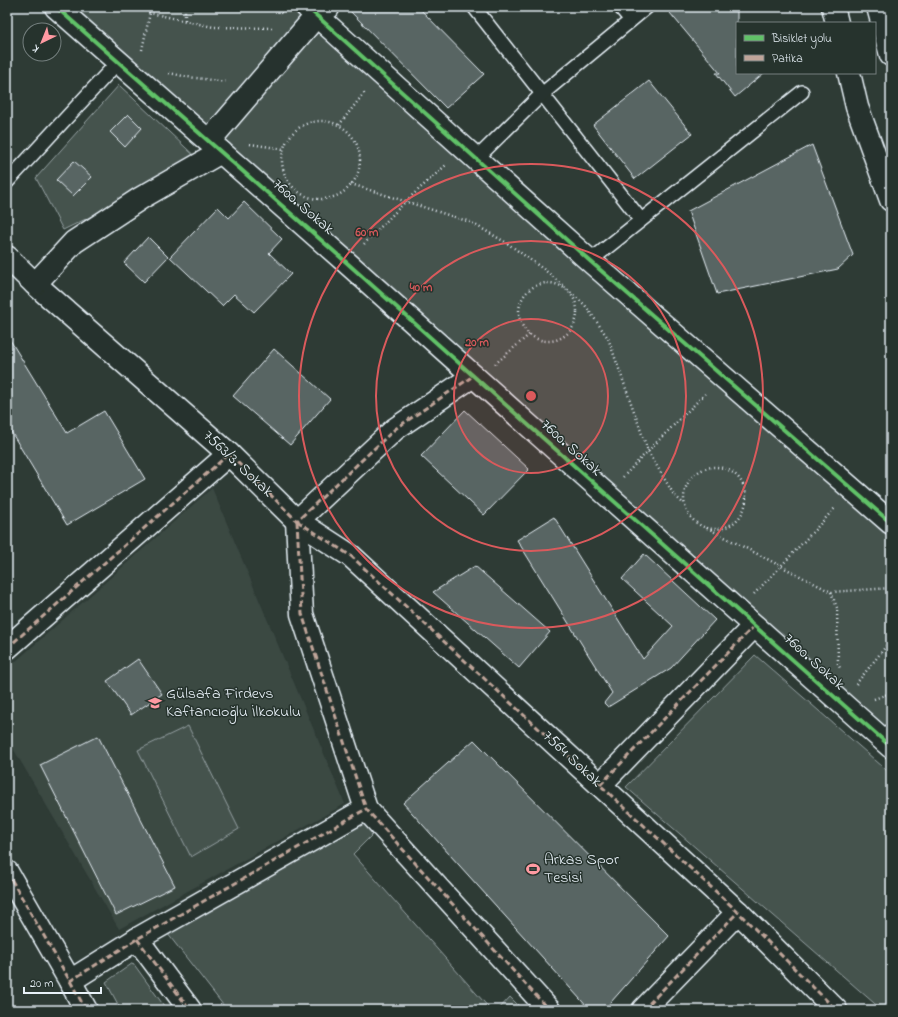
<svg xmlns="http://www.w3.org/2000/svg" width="898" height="1017" viewBox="0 0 898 1017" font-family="'Indie Flower',sans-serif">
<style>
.built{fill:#3b4843}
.green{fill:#45524e;stroke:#96a2a3}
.building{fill:#596563;stroke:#e8f1f8}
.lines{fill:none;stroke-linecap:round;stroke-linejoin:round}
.service-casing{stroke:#e8f1f8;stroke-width:16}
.minor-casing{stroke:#e8f1f8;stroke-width:25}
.tertiary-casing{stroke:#e8f1f8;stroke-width:25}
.path{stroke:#e8f1f8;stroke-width:2.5;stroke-dasharray:1 3;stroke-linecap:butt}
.service{stroke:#26332d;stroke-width:13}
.minor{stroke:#26332d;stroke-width:22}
.tertiary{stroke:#26332d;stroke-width:22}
.quiet{stroke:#c0a59a;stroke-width:3;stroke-dasharray:6 3;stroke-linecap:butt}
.cycleway-casing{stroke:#26332d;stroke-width:6}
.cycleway{stroke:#61c268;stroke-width:4}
.ring{fill:none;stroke:#da5a5c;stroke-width:2}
.labels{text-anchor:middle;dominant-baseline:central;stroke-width:3;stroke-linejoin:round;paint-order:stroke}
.street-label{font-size:16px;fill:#e8f1f8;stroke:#26332d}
.poi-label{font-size:16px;fill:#e8f1f8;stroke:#26332d;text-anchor:start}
.centre{fill:#da5a5c;stroke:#26332d;stroke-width:2}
.ring-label{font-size:12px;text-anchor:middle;font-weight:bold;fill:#da5a5c;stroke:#26332d;stroke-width:3;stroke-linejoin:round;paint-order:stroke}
</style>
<rect width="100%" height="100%" fill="#2e3b35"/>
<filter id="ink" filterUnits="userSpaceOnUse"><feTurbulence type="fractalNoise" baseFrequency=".025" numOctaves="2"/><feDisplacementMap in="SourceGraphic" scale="8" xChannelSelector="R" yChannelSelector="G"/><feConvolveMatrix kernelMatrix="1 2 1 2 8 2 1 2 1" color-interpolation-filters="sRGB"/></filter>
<g filter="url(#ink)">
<polygon class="built" points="212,488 345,804 119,929 7,738 7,669"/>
<g class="green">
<polygon points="66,7 305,7 891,533 891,743"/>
<polygon points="119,85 202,163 63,230 36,178"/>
<polygon points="755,655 891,774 891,1010 882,1010 626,787"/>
<polygon points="188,726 239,829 191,857 138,750"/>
<polygon points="362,820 373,834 353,854 491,1010 227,1010 164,929"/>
<polygon points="133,963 167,1010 121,1010 106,982"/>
<polygon points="510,997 523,1010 498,1010"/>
</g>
<g class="building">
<polygon points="346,7 418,7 484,74 446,108"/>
<polygon points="665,7 737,7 737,73 764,73 735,97 716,73 720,73"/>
<polygon points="649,81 692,134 635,179 593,125"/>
<polygon points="128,114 142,128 125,147 110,132"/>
<polygon points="812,145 853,255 838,269 717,294 688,211"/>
<polygon points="74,161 92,177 73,196 56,180"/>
<polygon points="244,202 282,239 269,253 291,274 254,312 234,294 222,306 170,257 218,207 229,218"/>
<polygon points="148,237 168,257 144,282 124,263"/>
<polygon points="7,335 67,433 104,411 145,479 67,525 7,425"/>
<polygon points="274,349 330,399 290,445 233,396"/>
<polygon points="465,410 529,469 484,515 421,456"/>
<polygon points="554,517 643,659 673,626 622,579 644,554 715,620 671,668 608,707 604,703 612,693 517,540"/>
<polygon points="475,566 550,632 519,668 433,592"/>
<polygon points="138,659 162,694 131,715 107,681"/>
<polygon points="98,736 175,886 116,915 40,765"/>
<polygon points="474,740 669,936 604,1010 590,1010 403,803"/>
</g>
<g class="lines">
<g class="service-casing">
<g id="service">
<polyline points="474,7 641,220"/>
<polyline points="620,7 631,20"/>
<polyline points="476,159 542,94 647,7"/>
<polyline points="7,182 118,62"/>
<polyline points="590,261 802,92"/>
</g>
</g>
<g class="minor-casing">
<g id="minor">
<polyline points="56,7 346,262 535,431 891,747"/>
<polyline points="307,7 590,261 891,523"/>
<polyline points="209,141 317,15 328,8"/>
<polyline points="7,257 35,284 229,454 297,521 395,429 473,376"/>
<polyline points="35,284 74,242 141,198 221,152"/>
<polyline points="297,521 351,556 738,912 836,1010"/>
<polyline points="297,521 302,614 366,809 549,1010"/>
<polyline points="7,648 229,454"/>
<polyline points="600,785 754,626"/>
<polyline points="7,872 70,981 86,1010"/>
<polyline points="137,939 190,1010"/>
<polyline points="70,981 137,939 366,809"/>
<polyline points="643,1010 738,912"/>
</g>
</g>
<g class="tertiary-casing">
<g id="tertiary">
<polyline points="833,7 837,23"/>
<polyline points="878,7 891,55"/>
<polyline points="849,73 857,107 891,200"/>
</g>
</g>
<g class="path">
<polyline points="138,7 150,13 213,27 275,28"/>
<polyline points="185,7 185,21"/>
<polyline points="275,7 283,15"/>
<polyline points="142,50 150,13 150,7"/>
<polyline points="169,73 188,77 227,82"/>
<circle cx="321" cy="160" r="39"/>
<polyline points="339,125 365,92"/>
<polyline points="250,144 284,149"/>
<polyline points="351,184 470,222 507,243 546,271 585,305 608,338 648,451 674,495 684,504"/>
<polyline points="364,244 406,201 446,165"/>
<circle cx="548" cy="312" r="29"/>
<polyline points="495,364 530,334"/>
<circle cx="715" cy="498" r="31"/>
<polyline points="623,477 648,451 705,394"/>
<polyline points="707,528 831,592 891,588"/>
<polyline points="831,592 837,608 838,664 840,668"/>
<polyline points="754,594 781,566 836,507"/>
<polyline points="856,684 891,640"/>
<polyline points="874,699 891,693"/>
</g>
<use href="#service" class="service"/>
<use href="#minor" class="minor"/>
<use href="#tertiary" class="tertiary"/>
<g class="quiet">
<polyline points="297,521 351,556 738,912 836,1010"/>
<polyline points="297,521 302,614 366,809 549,1010"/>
<polyline points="7,648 229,454 297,521 395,429 473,376"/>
<polyline points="600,785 754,626"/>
<polyline points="7,872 70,981 86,1010"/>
<polyline points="137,939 190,1010"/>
<polyline points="70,981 137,939 366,809"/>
<polyline points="643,1010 738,912"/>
</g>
<g class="cycleway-casing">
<g id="cycleway">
<polyline points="56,7 346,262 535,431 891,747"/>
<polyline points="307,7 590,261 891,523"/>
</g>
</g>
<use href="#cycleway" class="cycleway"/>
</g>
</g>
<circle cx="531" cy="396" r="77" fill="#da5a5c" fill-opacity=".12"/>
<g class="ring">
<circle cx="531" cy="396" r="77"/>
<circle cx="531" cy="396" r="155"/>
<circle cx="531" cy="396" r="232"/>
</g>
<defs>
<g id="school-bare" transform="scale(1.08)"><path d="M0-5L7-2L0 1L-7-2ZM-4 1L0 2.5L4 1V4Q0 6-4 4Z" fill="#ff9aa2" stroke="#26332d" stroke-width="2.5" paint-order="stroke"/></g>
<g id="stadium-bare" transform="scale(1.08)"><path d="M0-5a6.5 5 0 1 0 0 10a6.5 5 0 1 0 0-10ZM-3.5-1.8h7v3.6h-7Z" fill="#ff9aa2" stroke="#26332d" stroke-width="2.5" paint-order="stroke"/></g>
</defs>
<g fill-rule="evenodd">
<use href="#school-bare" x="155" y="703"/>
<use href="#stadium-bare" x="533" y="869"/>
</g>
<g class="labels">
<g class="street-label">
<text transform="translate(303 207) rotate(41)">7600. Sokak</text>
<text transform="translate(571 448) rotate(42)">7600. Sokak</text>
<text transform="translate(238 464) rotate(43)">7563/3. Sokak</text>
<text transform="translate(814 662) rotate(42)">7600. Sokak</text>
<text transform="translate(572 759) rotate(43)">7564 Sokak</text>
</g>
<g class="poi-label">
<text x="166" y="694">Gülsafa Firdevs<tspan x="166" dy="18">Kaftancıoğlu İlkokulu</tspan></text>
<text x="544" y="860">Arkas Spor<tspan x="544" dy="18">Tesisi</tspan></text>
</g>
</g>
<circle cx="531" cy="396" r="6" class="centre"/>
<g class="ring-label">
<text x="367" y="236">60 m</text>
<text x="421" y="291">40 m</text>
<text x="477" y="346">20 m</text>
</g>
<rect width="898" height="1017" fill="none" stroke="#26332d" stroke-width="24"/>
<rect x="12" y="12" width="874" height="993" fill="none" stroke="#e8f1f8" stroke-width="1.5" filter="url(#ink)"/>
<rect x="736" y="22" width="140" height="52" fill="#26332d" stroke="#747f7e"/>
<rect x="744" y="35" width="20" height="6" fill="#61c268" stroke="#747f7e"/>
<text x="772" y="42" font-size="12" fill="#e8f1f8">Bisiklet yolu</text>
<rect x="744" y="55" width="20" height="6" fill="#c0a59a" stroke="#747f7e"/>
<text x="772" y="62" font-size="12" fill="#e8f1f8">Patika</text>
<g transform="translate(42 42) rotate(223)"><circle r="19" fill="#26332d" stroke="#747f7e"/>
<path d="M0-3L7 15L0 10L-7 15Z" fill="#ff9aa2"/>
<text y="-6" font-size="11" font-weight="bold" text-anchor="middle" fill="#e8f1f8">K</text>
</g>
<path d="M24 987v6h77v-6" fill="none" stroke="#e8f1f8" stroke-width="2"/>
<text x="30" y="987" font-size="12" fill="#e8f1f8" stroke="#26332d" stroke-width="3" paint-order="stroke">20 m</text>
</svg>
